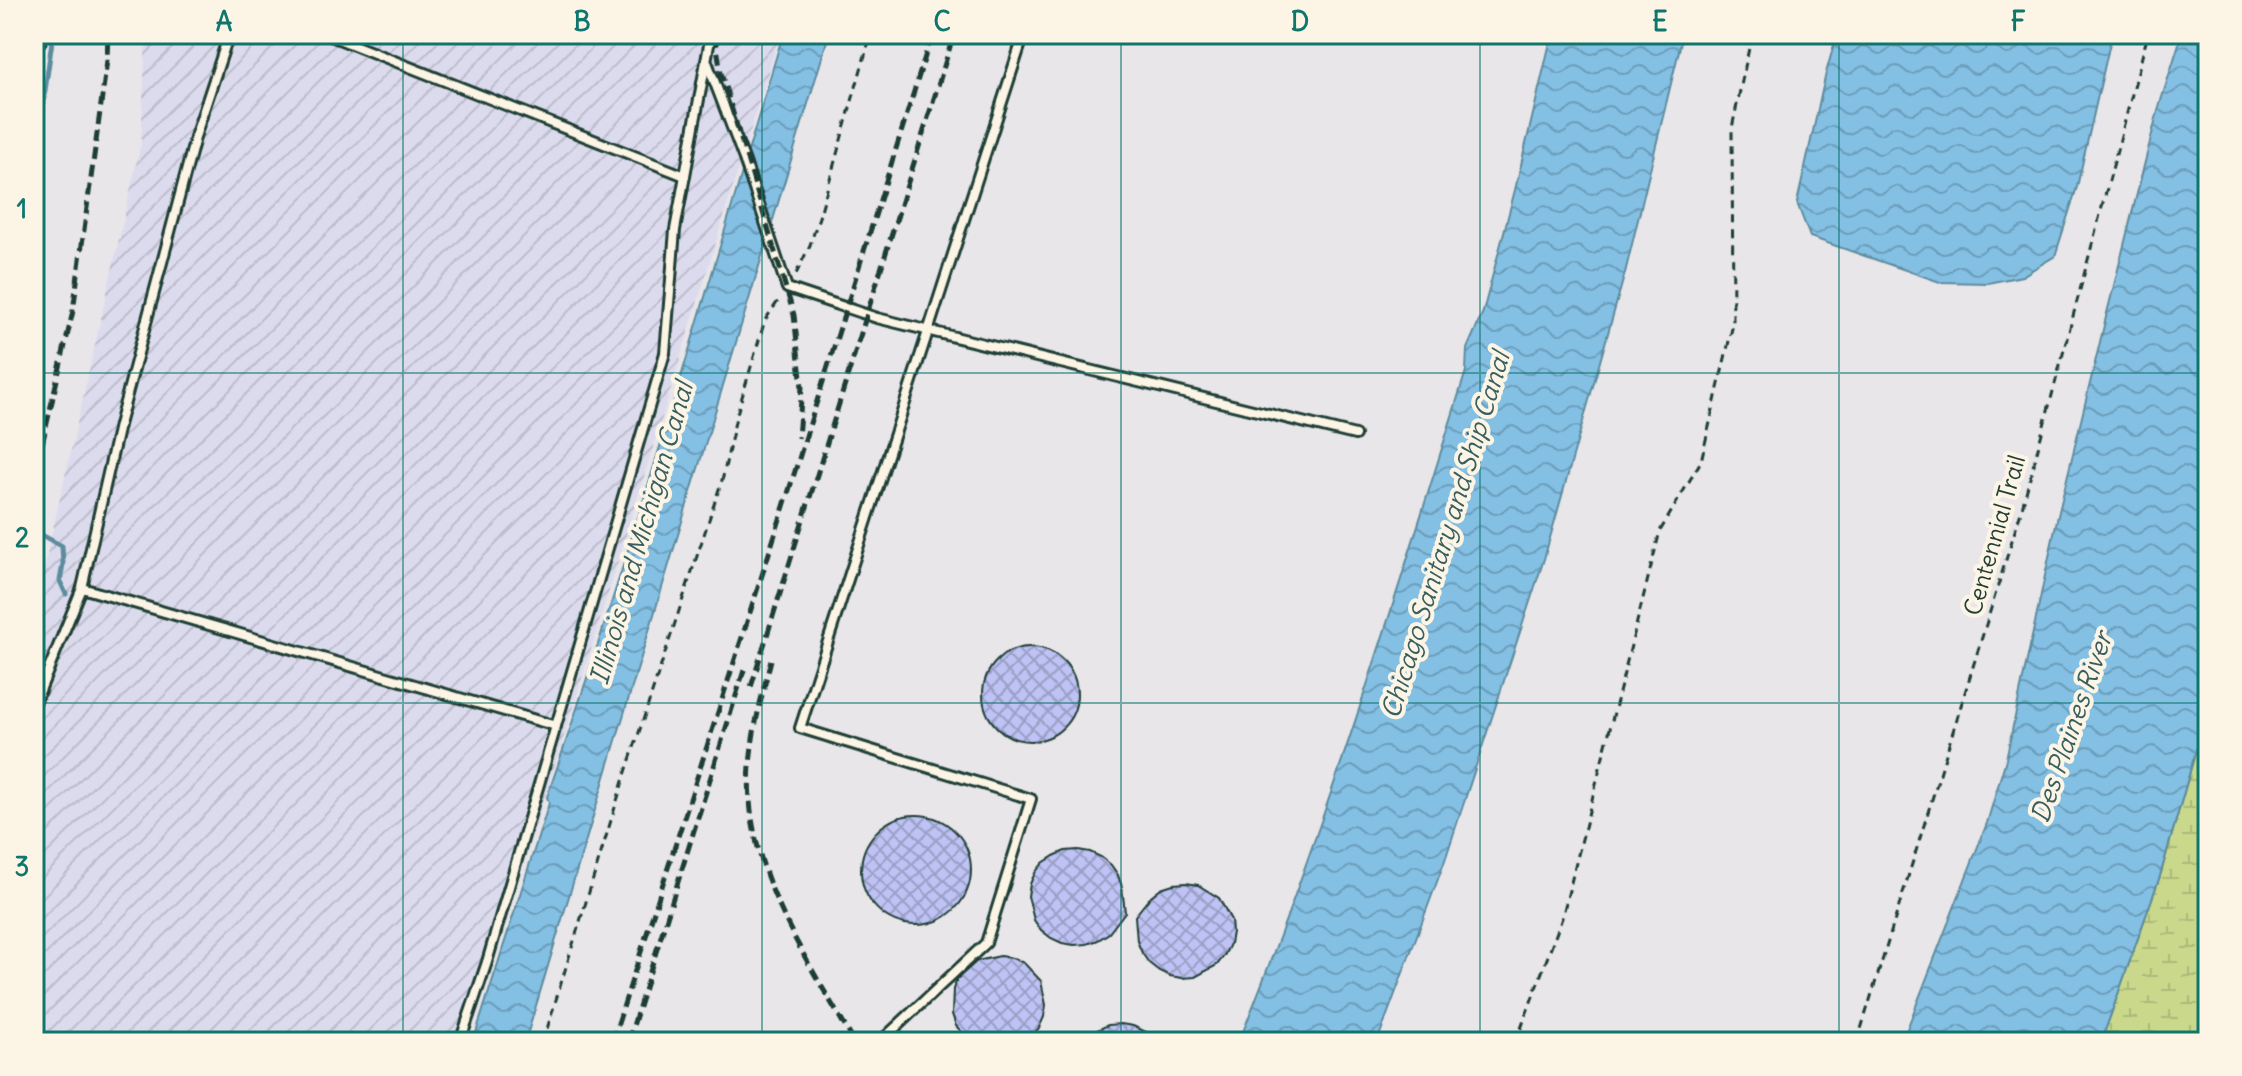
<svg xmlns="http://www.w3.org/2000/svg" width="2242" height="1076" viewBox="0 0 2242 1076" font-family="Delius,sans-serif">
<style>
.industrial{fill:url(#industrial-furrows)}
.wetland{fill:url(#wetland-marsh);stroke:#748a60;stroke-width:2}
.water{fill:url(#water-waves);stroke:#5c8c9e;stroke-width:2}
.lines{fill:none;stroke-linecap:round;stroke-linejoin:round}
.stream{stroke:#5c8c9e;stroke-width:5}
.building{fill:url(#building-cross-hatch);stroke:#1f3d34;stroke-width:2}
.lane-casing{stroke:#1f3d34;stroke-width:14}
.secondary-casing{stroke:#1f3d34;stroke-width:30}
.path{stroke:#1f3d34;stroke-width:3;stroke-dasharray:8 6;stroke-linecap:butt}
.lane{stroke:#fcf5e5;stroke-width:8}
.secondary{stroke:#fcf5e5;stroke-width:24}
.rail{stroke:#1f3d34;stroke-width:5;stroke-dasharray:12 6;stroke-linecap:butt}
.grid{fill:none;stroke:#0f766e;stroke-width:2;stroke-opacity:0.55}
.labels{text-anchor:middle;dominant-baseline:central;stroke-width:8;stroke-linejoin:round;paint-order:stroke}
.street-label{font-size:24px;fill:#1f3d34;stroke:#fcf5e5}
.water-label{font-size:26px;font-style:italic;fill:#385e60;stroke:#fcf5e5}
.neatline{fill:none;stroke:#0f766e;stroke-width:3}
.grid-label{font-size:26px;text-anchor:middle;font-weight:bold;fill:#0f766e}
</style>
<defs>
<pattern id="industrial-furrows" width="10" height="10" patternUnits="userSpaceOnUse" patternTransform="scale(2)"><rect width="10" height="10" fill="#dcdbed"/><path d="M-1 1l2-2M0 10L10 0M9 11l2-2" fill="none" stroke="#bcbdcc"/></pattern>
<pattern id="wetland-marsh" width="20" height="14" patternUnits="userSpaceOnUse" patternTransform="scale(2)"><rect width="20" height="14" fill="#c9d88b"/><path d="M1 5h8M5 5V1M11 12h8M15 12V8" fill="none" stroke="#acba79"/></pattern>
<pattern id="water-waves" width="16" height="10" patternUnits="userSpaceOnUse" patternTransform="scale(2)"><rect width="16" height="10" fill="#84c0e4"/><path d="M0 5q4-4 8 0t8 0" fill="none" stroke="#6b9dba"/></pattern>
<pattern id="building-cross-hatch" width="8" height="8" patternUnits="userSpaceOnUse" patternTransform="scale(2)"><rect width="8" height="8" fill="#bec2f4"/><path d="M0 0l8 8M0 8l8-8" fill="none" stroke="#9a9fc6"/></pattern>
</defs>
<rect width="100%" height="100%" fill="#e9e6ea"/>
<filter id="ink" filterUnits="userSpaceOnUse"><feTurbulence type="fractalNoise" baseFrequency=".0125" numOctaves="2"/><feDisplacementMap in="SourceGraphic" scale="16" xChannelSelector="R" yChannelSelector="G"/><feConvolveMatrix kernelMatrix="1 2 1 2 8 2 1 2 1" color-interpolation-filters="sRGB"/></filter>
<g filter="url(#ink)">
<polygon class="industrial" points="146,34 780,34 577,695 467,1042 34,1042 34,612 141,143"/>
<polygon class="wetland" points="2208,708 2208,1042 2101,1042 2160,876"/>
<g class="water">
<path d="M783 34H829L525 1042H473L549 803 547 797C634 545 707 289 783 34Z"/>
<path d="M1552 34H1683L1625 273 1544 559 1444 863 1377 1042H1239C1327 822 1396 597 1466 371L1467 349 1483 312 1515 190Z"/>
<polygon points="1837,34 2112,34 2077,187 2055,256 2022,276 1988,283 1940,282 1810,237 1797,203 1826,73"/>
<polygon points="2182,34 2208,34 2208,708 2160,876 2101,1042 1902,1042 1987,823 2006,759 2056,524 2107,313 2158,110"/>
</g>
<g class="lines">
<g class="stream">
<polyline points="34,240 39,185 43,171 40,126 53,34"/>
<polyline points="34,531 62,546 63,564 60,581 66,594"/>
</g>
</g>
<g class="building">
<circle cx="1030" cy="694" r="47"/>
<circle cx="916" cy="870" r="55"/>
<polygon points="1078,850 1090,852 1101,857 1111,865 1118,875 1122,887 1125,912 1109,933 1098,940 1087,944 1074,945 1062,943 1051,938 1041,930 1034,920 1028,896 1030,884 1035,873 1043,863 1054,856 1065,851"/>
<polygon points="1186,883 1198,885 1219,898 1231,920 1232,932 1230,944 1224,956 1217,965 1195,977 1182,978 1170,976 1159,971 1149,963 1142,953 1137,941 1135,916 1151,896 1161,888 1173,884"/>
<polygon points="1000,956 1012,958 1024,963 1041,981 1046,1005 1044,1017 1039,1028 1026,1042 971,1042 956,1026 952,1014 953,989 957,979 977,961"/>
<polygon points="1121,1024 1133,1026 1168,1042 1080,1042 1097,1030 1108,1025"/>
</g>
<g class="lines">
<g class="lane-casing">
<g id="lane">
<polyline points="326,34 685,176"/>
<polyline points="707,62 744,159 787,288 877,318 1355,435"/>
<polyline points="82,588 556,726"/>
<polyline points="34,705 82,588 119,425 196,134 229,34"/>
<polyline points="460,1042 487,962 665,353 675,230 711,34"/>
<polyline points="880,1042 986,943 1031,799 800,728 1024,34"/>
</g>
</g>
<g class="secondary-casing">
<polyline id="secondary" points="34,37 34,34"/>
</g>
<g class="path">
<polyline points="796,274 810,245 820,214 871,34"/>
<polyline points="543,1042 624,778 723,477 736,417 765,320 781,297"/>
<polyline points="1516,1042 1562,918 1660,531 1701,461 1733,324 1732,128 1752,34"/>
<polyline points="1857,1042 2022,508 2148,34"/>
</g>
<use href="#lane" class="lane"/>
<use href="#secondary" class="secondary"/>
<g class="rail">
<polyline points="715,34 721,73 794,315 802,387 798,438"/>
<polyline points="34,479 73,311 107,60 108,34"/>
<path d="M771 660C763 692 754 723 751 755 738 863 804 953 854 1042"/>
<polyline points="751,687 954,34"/>
<polyline points="612,1042 780,519 932,34"/>
<polyline points="628,1042 745,667"/>
</g>
</g>
</g>
<path class="grid" d="M403 34V1042M762 34V1042M1121 34V1042M1480 34V1042M1839 34V1042M34 373H2208M34 703H2208"/>
<g class="labels">
<g class="street-label">
<text transform="translate(1994 535) rotate(-74)">Centennial Trail</text>
</g>
<g class="water-label">
<text transform="translate(641 533) rotate(-74)">Illinois and Michigan Canal</text>
<text transform="translate(1445 535) rotate(-73)">Chicago Sanitary and Ship Canal</text>
<text transform="translate(2071 727) rotate(-71)">Des Plaines River</text>
</g>
</g>
<rect width="2242" height="1076" fill="none" stroke="#fcf5e5" stroke-width="88"/>
<rect x="44" y="44" width="2154" height="988" class="neatline"/>
<g class="grid-label">
<text x="224" y="31">A</text>
<text x="582" y="31">B</text>
<text x="942" y="31">C</text>
<text x="1300" y="31">D</text>
<text x="1660" y="31">E</text>
<text x="2018" y="31">F</text>
<text x="22" y="218">1</text>
<text x="22" y="547">2</text>
<text x="22" y="876">3</text>
</g>
</svg>
